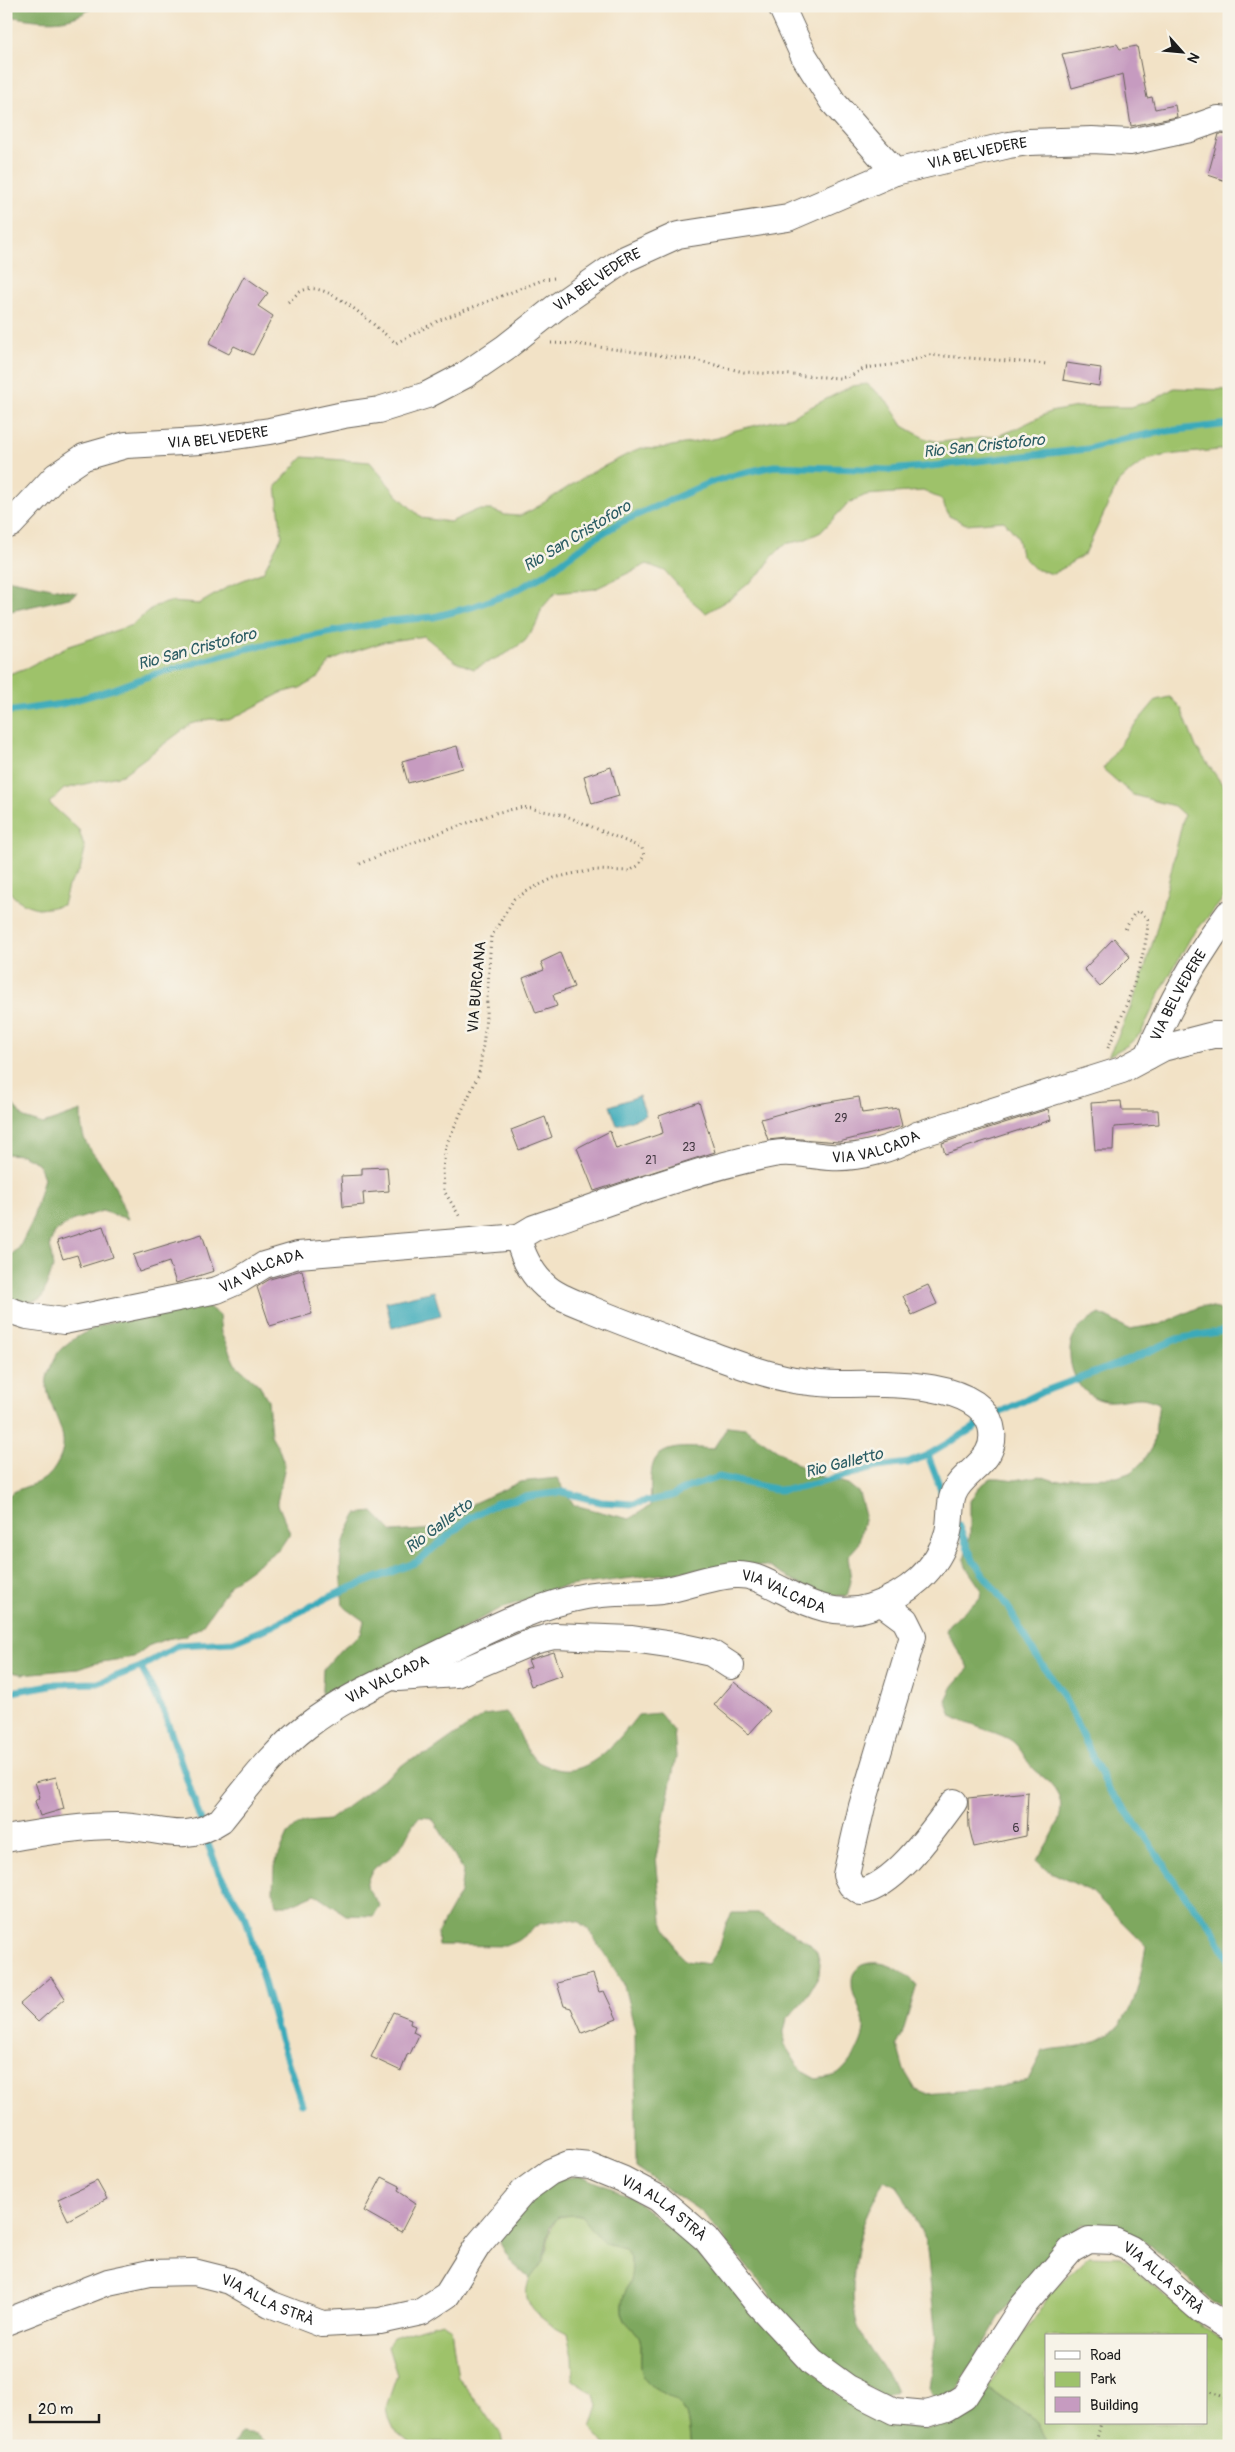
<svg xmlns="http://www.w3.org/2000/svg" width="1235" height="2452" viewBox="0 0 1235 2452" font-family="Pangolin,sans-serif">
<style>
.green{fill:#9ec26b;stroke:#5d6f44;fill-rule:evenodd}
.forest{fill:#7ea85f;stroke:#4d623e}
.water{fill:#3baaba;stroke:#2c636b}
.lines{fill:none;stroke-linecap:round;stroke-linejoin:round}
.stream{stroke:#3baaba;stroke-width:7}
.building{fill:#c69bc0}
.minor-casing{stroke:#676158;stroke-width:28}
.path{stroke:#676158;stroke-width:3;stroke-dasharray:1 4;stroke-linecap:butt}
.minor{stroke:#fff;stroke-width:26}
.labels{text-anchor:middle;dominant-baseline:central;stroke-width:5;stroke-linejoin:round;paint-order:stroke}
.number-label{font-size:12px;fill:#463c45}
.street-label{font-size:15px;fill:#1c1c1c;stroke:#f7f3e8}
.water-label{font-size:16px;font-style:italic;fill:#2a5c63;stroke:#f7f3e8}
</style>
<rect width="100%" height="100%" fill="#f7f3e8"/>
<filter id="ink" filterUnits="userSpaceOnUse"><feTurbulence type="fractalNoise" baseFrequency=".02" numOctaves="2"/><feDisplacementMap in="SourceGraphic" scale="10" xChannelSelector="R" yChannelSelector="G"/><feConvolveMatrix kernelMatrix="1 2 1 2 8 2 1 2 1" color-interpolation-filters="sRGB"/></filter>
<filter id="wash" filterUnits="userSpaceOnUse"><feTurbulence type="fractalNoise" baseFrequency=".0096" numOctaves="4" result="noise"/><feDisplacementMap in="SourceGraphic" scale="20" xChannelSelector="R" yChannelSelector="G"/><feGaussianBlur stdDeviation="1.12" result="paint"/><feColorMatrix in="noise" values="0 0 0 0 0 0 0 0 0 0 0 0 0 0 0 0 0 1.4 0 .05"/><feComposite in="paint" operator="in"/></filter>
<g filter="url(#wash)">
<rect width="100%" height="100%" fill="#f2e2c6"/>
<g class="green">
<path d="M867 384 887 401 903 426 926 439 940 442 997 436 1011 431 1050 412 1077 407H1131L1156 399 1174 388 1229 390V449L1167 455 1147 460 1132 470 1118 483 1085 554 1053 574 1035 569 1021 555 1017 536 1004 521 966 524 949 516 941 499 923 491 866 495 848 503 821 532 804 540 785 544 772 557 761 573 731 598 706 613 692 601 665 571 647 564 595 589 555 593 542 608 536 625 525 641 509 652 474 669 456 662 424 636 384 642 347 654 330 662 318 678 300 688 281 693 229 720 210 719 191 724 122 775 64 789 49 803 79 830 85 849 80 870 68 886 63 905C55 906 45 910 38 908 26 906 11 898 6 886V675L26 668 66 647 132 625 155 606 170 602 199 604 231 585 263 572 282 536 276 486 303 457 370 462 397 495 422 518 450 522 477 510H492L505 515 519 516 532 510 589 474 640 448 655 449 718 438 732 431 791 417 852 386Z"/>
<path d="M1170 697 1181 708 1196 747 1229 794V892L1191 937 1162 989 1141 1033 1128 1045 1108 1056C1148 982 1165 896 1184 815L1174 806 1133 795 1103 769 1127 734 1156 700Z"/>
<path d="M581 2215 604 2243 625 2249C645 2278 614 2294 624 2318 627 2326 638 2331 640 2339 643 2350 638 2367 644 2377 654 2393 677 2395 685 2412 689 2421 689 2435 691 2446H606L591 2428 598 2406 595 2394 573 2380 572 2357 567 2333C547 2323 516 2307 530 2279 533 2272 541 2267 543 2260 550 2244 546 2232 558 2216Z"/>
<path d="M1089 2256 1121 2257 1198 2324 1229 2343V2446H1050L1038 2423 988 2387 1052 2291ZM1046 2336H1206V2423H1046Z"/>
<polygon points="442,2322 451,2328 458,2378 481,2406 501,2435 503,2446 452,2446 449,2442 433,2442 429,2446 413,2446 393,2429 388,2418 386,2407 397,2375 388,2347 393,2337"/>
</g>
<g class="forest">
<path d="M6 6H94C68 28 37 20 6 16Z"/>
<polygon points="6,579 77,593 69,598 6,612"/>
<path d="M6 1096 24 1118 43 1124 81 1111C80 1151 95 1149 111 1179 118 1192 122 1206 128 1219L102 1211 72 1221 55 1232 50 1243 53 1268 42 1298C28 1304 20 1302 6 1297V1259L19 1248 32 1222 44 1178 38 1163 22 1155 6 1154Z"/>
<path d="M206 1305 219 1315 221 1333 235 1364 259 1385 268 1400 271 1435 279 1449 285 1466 277 1502 290 1533 280 1548 232 1583 201 1627 184 1636 166 1639 148 1646 134 1657 96 1663 78 1669 22 1674 6 1671V1497C20 1485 41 1486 52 1472 76 1439 55 1424 48 1393 45 1381 47 1375 52 1364 55 1359 57 1352 62 1348 97 1316 161 1312 206 1305Z"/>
<path d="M1202 1306 1218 1309 1229 1315V2311L1214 2304 1150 2245 1115 2225 1083 2224 1046 2259 999 2318 957 2390 934 2398 929 2387 936 2338 926 2241 903 2196 896 2186 884 2180C878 2192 872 2203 867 2215 855 2241 847 2301 859 2328 868 2351 887 2368 896 2391L884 2397 835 2366 787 2316 703 2213 636 2167 635 2030 623 1982 588 1929 579 1922 566 1919 539 1924 517 1941 505 1946 438 1945 437 1934 460 1893 463 1871C452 1853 444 1835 432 1818L419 1817C409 1827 407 1840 398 1850 384 1866 372 1861 366 1886L380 1906 373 1916 346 1915 315 1894 290 1905H276L273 1892 274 1866 288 1834 296 1826 306 1822 329 1820 409 1760 430 1753 484 1715 506 1712C519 1725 520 1742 531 1755 536 1762 542 1764 550 1767 586 1782 618 1741 638 1715L659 1713 674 1731 676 1757 656 1857 662 1920 678 1953 686 1961 708 1964 720 1946 726 1924 732 1913H758L809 1943 817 1952 820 1964 819 1976 805 1999 787 2019 784 2031V2044L797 2064 805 2073 816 2079C822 2078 833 2077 838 2074 850 2065 866 2039 864 2024 862 2008 851 1996 852 1980 852 1973 857 1968 862 1965 882 1957 904 1971 917 1985L902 2035 897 2045 904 2070 916 2090 926 2094 995 2088 1028 2080 1043 2051C1057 2048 1072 2048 1085 2045 1134 2033 1138 1987 1146 1946L1092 1892 1045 1869 1037 1860C1051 1836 1074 1810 1051 1784 1046 1778 1038 1774 1033 1769 1025 1759 1020 1745 1009 1739 990 1729 971 1727 952 1716L946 1700 953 1686 969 1668 946 1631 949 1624 980 1598 981 1589 966 1567 964 1559 970 1535V1501L978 1488 991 1478H999L1015 1480 1040 1476 1055 1481 1070 1478 1117 1477 1132 1472 1144 1460 1153 1445 1159 1403C1153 1401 1146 1398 1141 1398 1129 1398 1118 1402 1106 1401 1083 1398 1070 1375 1070 1354 1069 1333 1083 1323 1100 1314L1129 1329 1161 1324Z"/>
<path d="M728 1426 745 1428 812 1474 848 1484 859 1493 865 1516 858 1545 848 1556 851 1581 847 1596 817 1594 769 1567 742 1564 561 1587 495 1611 321 1705 323 1670 340 1650 361 1634 364 1621 343 1606C340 1566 335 1551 357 1514L373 1512 392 1532 436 1529 474 1503 520 1482 557 1478 574 1505 629 1519 650 1506C651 1495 650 1473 653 1464 661 1442 695 1448 713 1449Z"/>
<path d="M582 2176 630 2196 681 2237 839 2396 900 2425 928 2429 965 2411 988 2387 1038 2423 1050 2446H691C689 2435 689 2421 685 2412 677 2395 654 2393 644 2377 638 2367 643 2350 640 2339 638 2331 627 2326 624 2318 613 2294 645 2278 625 2249L604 2244 581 2215 558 2216 550 2226 543 2261 530 2279 511 2262 500 2243 503 2230 548 2180Z"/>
<polygon points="240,2433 256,2435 271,2446 233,2446"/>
</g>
<g class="water">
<polygon points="639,1096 646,1115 617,1125 610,1106"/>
<polygon points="434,1291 441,1315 392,1328 386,1302"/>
</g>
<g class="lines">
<g class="stream">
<polyline points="6,712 62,704 114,689 152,675 249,648 389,621 434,617 475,606 511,593 546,574 593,539 623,521 709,483 738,474 774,466 889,470 922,467 1088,449 1119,440 1160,432 1229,424"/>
<polyline points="999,1413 1042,1392 1129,1360 1177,1339 1229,1330"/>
<polyline points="928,1455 944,1498"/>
<polyline points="958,1525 974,1562 1008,1607 1033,1651 1062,1693 1108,1788 1144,1834 1178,1887 1213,1929 1229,1960"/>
<polyline points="141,1667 164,1712 201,1821"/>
<polyline points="6,1693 56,1684 98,1683 141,1667 179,1645 233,1642 272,1626 335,1594 417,1562 468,1519 497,1503 531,1496 563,1492 601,1502 633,1504 672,1496 689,1487 719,1477 779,1490 799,1488 877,1467 908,1463 928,1455 982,1423"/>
<polyline points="206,1839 219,1873 246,1918 279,2036 302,2104"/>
</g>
</g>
<g id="blocks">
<g class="building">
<polygon points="1117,44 1120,49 1137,46 1147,98 1152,97 1155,109 1175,105 1177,117 1131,126 1123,74 1072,88 1062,54"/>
<polygon points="1219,134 1229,135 1229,182 1208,175"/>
<polygon points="244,276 268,293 258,306 273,316 253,355 234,346 229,354 209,344"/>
<polygon points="1066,363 1101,368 1099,386 1063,380"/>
<polygon points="457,746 463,768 408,783 402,761"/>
<polygon points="611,767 619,796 592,804 584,776"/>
<polygon points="1114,938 1130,957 1100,987 1084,969"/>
<polygon points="560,953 574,987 553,995 557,1006 536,1013 523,978 544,970 541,962"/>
<polygon points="859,1097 862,1113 898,1108 902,1126 839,1142 787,1138 768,1140 761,1119 811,1105"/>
<polygon points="1121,1101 1122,1110 1158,1110 1159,1124 1114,1127 1113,1150 1095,1150 1091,1103"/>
<polygon points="699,1102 715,1152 594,1191 577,1148 610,1131 616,1149 663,1133 659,1116"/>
<polygon points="1048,1109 1051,1120 945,1154 942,1143"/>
<polygon points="545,1117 552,1137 519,1150 511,1130"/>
<polygon points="387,1167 389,1191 363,1193 364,1205 343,1207 341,1176 362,1175 362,1168"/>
<polygon points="103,1226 113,1257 81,1267 77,1255 63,1259 57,1241"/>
<polygon points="202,1234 214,1271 176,1283 169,1262 139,1272 133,1255"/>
<polygon points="302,1270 312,1314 270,1326 257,1287 270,1279"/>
<polygon points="928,1285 937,1304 912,1315 903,1296"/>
<polygon points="554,1652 562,1675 531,1686 525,1669 531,1667 528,1660"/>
<polygon points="734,1682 770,1711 749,1734 714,1705"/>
<polygon points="56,1777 64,1809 40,1816 35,1801 40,1797 35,1782"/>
<polygon points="1028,1792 1026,1836 974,1847 969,1827 968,1798"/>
<polygon points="593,1974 599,1992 604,1991 617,2019 582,2033 571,2008 564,2006 557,1983"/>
<polygon points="51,1977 65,1998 38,2022 20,2004"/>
<polygon points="393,2012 411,2019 410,2024 415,2026 413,2032 419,2035 410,2054 407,2055 401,2071 371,2057"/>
<polygon points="382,2177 400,2186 398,2191 416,2203 401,2232 364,2211"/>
<polygon points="97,2181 107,2199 68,2220 58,2199"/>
</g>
</g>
</g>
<g filter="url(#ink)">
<use href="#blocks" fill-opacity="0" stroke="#676158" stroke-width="1"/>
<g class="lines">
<g class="minor-casing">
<g id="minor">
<polyline points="781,6 804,56 833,102 895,172"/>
<path id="s1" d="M6 526 11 524 56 476 84 457 126 445 201 441 270 431 344 415 379 410 427 395 465 375 506 347 555 308 625 259 678 235 788 218 895 172 1009 145 1029 142 1092 140 1130 142 1190 129 1218 119 1229 120"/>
<path id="s2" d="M1148 1056C1169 1005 1196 957 1229 913"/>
<path id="s3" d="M6 1309 27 1316 64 1321 217 1290 240 1280 264 1265 298 1255 519 1237"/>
<path d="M882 1603 905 1620 913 1636 862 1806 846 1875 851 1885 861 1892C897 1884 933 1830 954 1802"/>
<polyline points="398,1678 456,1674 534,1641 554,1636 632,1639 674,1645 711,1653 731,1666"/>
<path id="s4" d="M6 1839C42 1832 80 1826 117 1826 158 1826 182 1846 221 1820 247 1788 274 1751 307 1726 343 1698 386 1680 426 1660 477 1636 530 1606 586 1596 611 1591 637 1594 662 1591 687 1587 710 1576 735 1575 755 1574 767 1583 784 1591 811 1606 839 1617 870 1607 907 1595 938 1570 948 1532 951 1520 949 1506 953 1495 961 1470 1000 1463 991 1426 978 1378 876 1384 839 1384 825 1384 809 1382 794 1380 762 1374 732 1362 701 1351 663 1337 625 1324 588 1308 573 1302 553 1295 542 1283 531 1272 520 1252 519 1237L534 1228C613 1201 691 1170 773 1154 791 1150 811 1156 830 1157 858 1159 893 1149 917 1135L1122 1070 1163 1048 1213 1035H1229"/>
<path id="s5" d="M6 2322 108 2282 150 2273 194 2272 230 2281 270 2304 322 2324 380 2321 421 2312 447 2295 478 2245 524 2191 550 2172 569 2164 590 2166 622 2179 658 2198 706 2239 758 2304 812 2362 848 2388 894 2411 927 2414 946 2408 964 2397 1022 2307 1071 2250 1089 2240 1114 2241 1131 2249 1201 2310 1229 2327"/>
</g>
</g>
<g class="path">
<path d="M288 302C293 298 298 292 304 290 329 280 377 329 396 343L440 320 545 279 555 278"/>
<polyline points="551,343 576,344 695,360 744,372 840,378 851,376 865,368 899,364 930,355 1048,364"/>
<polyline points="360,864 387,852 495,813 523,807 564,815 642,848 644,856 638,866 629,871 597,870 576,873 554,878 531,889 514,899 491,937 485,1030 479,1074 446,1145 443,1168 444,1191 460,1217"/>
<path d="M1108 1048C1123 1015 1148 955 1148 919L1139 911 1134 914 1124 931"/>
<polyline points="1206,2390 1229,2399"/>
<polyline points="1095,2446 1101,2423"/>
</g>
<use href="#minor" class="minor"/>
</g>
</g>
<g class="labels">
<g class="number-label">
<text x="841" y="1118">29</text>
<text x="689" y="1147">23</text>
<text x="651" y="1160">21</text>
<text x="1016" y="1828">6</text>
</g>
<g class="street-label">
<text stroke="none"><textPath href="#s1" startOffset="1066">VIA BELVEDERE</textPath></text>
<text stroke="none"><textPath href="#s1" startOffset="661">VIA BELVEDERE</textPath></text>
<text stroke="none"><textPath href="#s1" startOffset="241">VIA BELVEDERE</textPath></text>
<text transform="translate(477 987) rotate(-85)">VIA BURCANA</text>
<text stroke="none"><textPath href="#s2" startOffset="68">VIA BELVEDERE</textPath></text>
<text stroke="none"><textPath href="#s4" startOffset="2091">VIA VALCADA</textPath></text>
<text stroke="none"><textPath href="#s3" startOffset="264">VIA VALCADA</textPath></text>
<text stroke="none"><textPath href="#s4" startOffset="859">VIA VALCADA</textPath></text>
<text stroke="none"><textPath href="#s4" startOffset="440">VIA VALCADA</textPath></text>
<text stroke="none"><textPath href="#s5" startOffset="756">VIA ALLA STRÀ</textPath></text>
<text stroke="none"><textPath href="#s5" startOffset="1431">VIA ALLA STRÀ</textPath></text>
<text stroke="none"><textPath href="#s5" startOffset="276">VIA ALLA STRÀ</textPath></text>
</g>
<g class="water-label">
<text transform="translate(984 446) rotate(-6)">Rio San Cristoforo</text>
<text transform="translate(577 536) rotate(-31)">Rio San Cristoforo</text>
<text transform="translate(197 649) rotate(-15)">Rio San Cristoforo</text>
<text transform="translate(844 1463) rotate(-14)">Rio Galletto</text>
<text transform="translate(439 1526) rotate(-37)">Rio Galletto</text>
</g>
</g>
<rect width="1235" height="2452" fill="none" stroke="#f7f3e8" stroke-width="25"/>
<rect x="1045" y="2334" width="162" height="90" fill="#f7f3e8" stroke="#9f9d96"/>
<rect x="1055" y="2351" width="25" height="8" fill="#ffffff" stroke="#9f9d96"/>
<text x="1090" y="2360" font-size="15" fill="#1c1c1c">Road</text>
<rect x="1055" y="2372" width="25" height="15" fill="#9ec26b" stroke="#9f9d96"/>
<text x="1090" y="2384" font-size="15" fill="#1c1c1c">Park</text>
<rect x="1055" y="2397" width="25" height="15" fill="#c69bc0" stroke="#9f9d96"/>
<text x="1090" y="2410" font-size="15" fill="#1c1c1c">Building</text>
<g transform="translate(1182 52) rotate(117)" stroke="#f7f3e8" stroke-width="4" paint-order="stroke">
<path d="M0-4L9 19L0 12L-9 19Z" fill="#1c1c1c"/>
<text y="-8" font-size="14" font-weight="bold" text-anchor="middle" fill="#1c1c1c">N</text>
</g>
<path d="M30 2414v8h69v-8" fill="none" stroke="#1c1c1c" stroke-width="2.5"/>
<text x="38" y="2414" font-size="15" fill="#1c1c1c" stroke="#f7f3e8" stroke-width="4" paint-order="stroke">20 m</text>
</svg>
